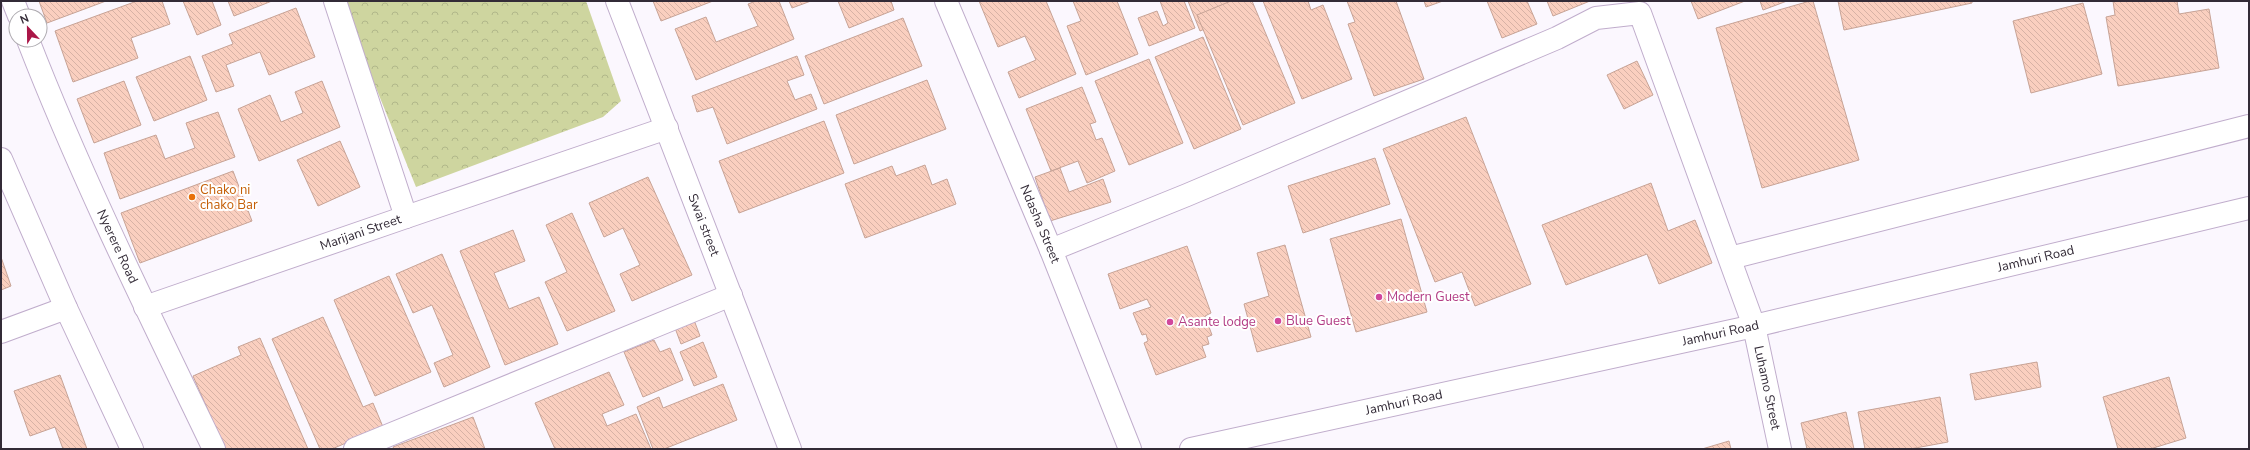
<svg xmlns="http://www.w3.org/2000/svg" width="2250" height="450" viewBox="0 0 2250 450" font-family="'Nunito Sans',sans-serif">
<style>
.park{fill:url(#park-crowns)}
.building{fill:url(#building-back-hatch);stroke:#c7a396}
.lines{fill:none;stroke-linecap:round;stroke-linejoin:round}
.minor-casing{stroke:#c0adcc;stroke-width:24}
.secondary-casing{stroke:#c0adcc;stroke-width:24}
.trunk-casing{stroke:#c0adcc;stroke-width:24}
.minor{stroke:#fff;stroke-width:22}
.secondary{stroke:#fff;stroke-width:22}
.trunk{stroke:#fff;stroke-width:22}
.food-dot{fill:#e8710a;stroke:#fff;stroke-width:1.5}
.hotel-dot{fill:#d1479c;stroke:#fff;stroke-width:1.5}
.labels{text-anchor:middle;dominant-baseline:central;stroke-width:4;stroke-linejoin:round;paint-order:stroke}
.food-label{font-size:13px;fill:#c56008;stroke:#fff;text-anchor:start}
.street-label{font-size:13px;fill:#332b37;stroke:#fff}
.hotel-label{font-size:13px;fill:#b23c85;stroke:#fff;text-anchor:start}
</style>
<defs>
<pattern id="park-crowns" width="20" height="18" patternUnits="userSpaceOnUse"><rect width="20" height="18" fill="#ced59f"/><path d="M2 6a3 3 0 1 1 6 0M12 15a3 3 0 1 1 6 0" fill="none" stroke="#b1b78a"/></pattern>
<pattern id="building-back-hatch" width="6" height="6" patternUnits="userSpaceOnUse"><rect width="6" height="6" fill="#facfbf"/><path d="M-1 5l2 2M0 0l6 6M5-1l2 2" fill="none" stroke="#d7b2a5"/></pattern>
</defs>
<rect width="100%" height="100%" fill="#fbf7fe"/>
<polygon class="park" points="341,1 586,1 621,101 603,117 416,187"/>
<g class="building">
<polygon points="39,1 106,1 47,23"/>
<polygon points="137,1 162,1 170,24 131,38 138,58 73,82 55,31"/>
<polygon points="183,1 212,1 221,25 197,35"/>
<polygon points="228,1 272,1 234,16"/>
<polygon points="653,1 713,1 661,21"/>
<polygon points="756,1 779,1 794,39 696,80 675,29 706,17 716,42 758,26 748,4"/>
<polygon points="789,1 811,1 792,8"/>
<polygon points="838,1 891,1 894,10 849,28"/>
<polygon points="979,1 1046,1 1076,74 1019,98 1008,72 1036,60 1025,36 998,47"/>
<polygon points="1073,1 1117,1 1138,54 1086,75 1067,26 1081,21"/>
<polygon points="1160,1 1184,1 1195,28 1149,46 1138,18 1157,11 1163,26 1168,23"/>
<polygon points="1188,1 1240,1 1243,13 1200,31"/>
<polygon points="1231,1 1252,1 1295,103 1243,125 1197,15"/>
<polygon points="1263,1 1308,1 1311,10 1323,5 1352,79 1302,99"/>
<polygon points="1347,1 1396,1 1424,79 1374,96 1348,24 1355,22"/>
<polygon points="1424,1 1443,1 1426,7"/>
<polygon points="1487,1 1527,1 1537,24 1502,38"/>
<polygon points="1547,1 1590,1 1553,16"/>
<polygon points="1691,1 1745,1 1698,19"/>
<polygon points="1760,1 1787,1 1763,10"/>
<polygon points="1810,1 1813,1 1859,160 1762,188 1716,28"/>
<polygon points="1838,1 1972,1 1972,3 1844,30"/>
<polygon points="2113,1 2177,1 2179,14 2209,9 2219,68 2118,86 2106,17 2115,15"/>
<polygon points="2083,3 2102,74 2031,93 2013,21"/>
<polygon points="296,8 315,57 269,75 260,52 226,65 234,86 216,92 202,56 233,44 229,34"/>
<polygon points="903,18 922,66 824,104 805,56"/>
<polygon points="1203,37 1241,129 1194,149 1155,57"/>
<polygon points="190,56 207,100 154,121 136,77"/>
<polygon points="797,56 804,75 787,81 795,100 811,94 817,109 727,144 713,107 697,112 692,96"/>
<polygon points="1149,59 1183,143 1129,165 1095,81"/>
<polygon points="1637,61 1653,95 1624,109 1607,75"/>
<polygon points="927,80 946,129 854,164 836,115"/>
<polygon points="124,81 141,125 94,143 77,99"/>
<polygon points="322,81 340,127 259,161 238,109 270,95 281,122 303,113 295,92"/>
<polygon points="1082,87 1096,122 1090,124 1096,140 1102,138 1115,171 1087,183 1078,161 1051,171 1026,109"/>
<polygon points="218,112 235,157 120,199 104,153 156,135 165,159 195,148 186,123"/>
<polygon points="1466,117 1531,284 1475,306 1462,272 1435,282 1383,149"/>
<polygon points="824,121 844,173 739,213 719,161"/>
<polygon points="340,141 360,187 318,206 297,160"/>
<polygon points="1375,158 1390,204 1303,233 1288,186"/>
<polygon points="925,165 932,185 947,179 956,204 865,238 845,184 892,166 896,176"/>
<polygon points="1060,168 1069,192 1103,179 1111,202 1050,221 1035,177"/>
<polygon points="233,171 252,221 140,263 121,213"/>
<polygon points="648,177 692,275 632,301 620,274 640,265 623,228 604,237 589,203"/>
<polygon points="1651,183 1668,231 1695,220 1712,263 1659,284 1647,254 1566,285 1542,225"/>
<polygon points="572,213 615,311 567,331 545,282 567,272 546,225"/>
<polygon points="1401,219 1427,312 1356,332 1330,239"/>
<polygon points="513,230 525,261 494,273 509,309 539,297 558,344 505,365 460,251"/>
<polygon points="1285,245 1311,337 1257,352 1244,304 1269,296 1257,253"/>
<polygon points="1187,246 1211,313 1205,316 1212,335 1207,337 1209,344 1202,346 1206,357 1156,375 1144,343 1148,341 1146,334 1142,335 1133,313 1151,307 1147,299 1120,309 1108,274"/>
<polygon points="442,254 490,367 444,387 434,363 453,355 432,305 413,313 396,274"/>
<polygon points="1,257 11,286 1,290"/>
<polygon points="389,276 431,372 375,396 334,300"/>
<polygon points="323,317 363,407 373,403 383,427 332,449 320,449 272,339"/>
<polygon points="694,320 700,336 681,344 675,328"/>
<polygon points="260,338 308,449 225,449 193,376 241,355 238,347"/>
<polygon points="654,340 660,352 670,348 683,380 643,397 624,352"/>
<polygon points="703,342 717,377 694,386 680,352"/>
<polygon points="2037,362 2041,387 1975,400 1970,374"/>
<polygon points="609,372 624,405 602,414 607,426 636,414 651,449 555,449 535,403"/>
<polygon points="60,375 87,449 63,449 55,427 30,436 14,391"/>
<polygon points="2169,377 2186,438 2150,449 2118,449 2103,397"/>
<polygon points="723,384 737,420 664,449 653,449 637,407 659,397 663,408"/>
<polygon points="1940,397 1948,442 1910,449 1865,449 1858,412"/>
<polygon points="1846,412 1854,449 1807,449 1801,423"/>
<polygon points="473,417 485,449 394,449 393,447"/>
<polygon points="1729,441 1731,449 1702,449"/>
</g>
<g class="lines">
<g class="minor-casing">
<g id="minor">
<path id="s1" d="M617 1 790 449"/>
<path id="s2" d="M946 1 1051 250 1130 449"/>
<polyline points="406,217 667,128"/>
<path id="s3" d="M1051 250 1187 195 1557 38 1596 18 1640 13 1754 326 1780 449"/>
<polyline points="1730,258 2249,126"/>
<path id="s4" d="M145 307 406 217 335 1"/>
<polyline points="1,332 66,308"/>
<polyline points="355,449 731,295"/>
</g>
</g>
<g class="secondary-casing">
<g id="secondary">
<path id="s5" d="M1191 449 1754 326 2249 208"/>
</g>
</g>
<g class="trunk-casing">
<g id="trunk">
<polyline points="13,1 19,16"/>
<path id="s6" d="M28 40C82 179 149 314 214 449"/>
<polyline points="1,159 66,308 132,449"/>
</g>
</g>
<use href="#minor" class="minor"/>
<use href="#secondary" class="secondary"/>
<use href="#trunk" class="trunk"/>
</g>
<circle class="food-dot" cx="192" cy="197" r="4"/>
<g class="hotel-dot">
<circle cx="1379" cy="297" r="4"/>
<circle cx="1278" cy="321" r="4"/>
<circle cx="1170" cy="322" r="4"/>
</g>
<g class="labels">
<g class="food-label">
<text x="200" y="190">Chako ni<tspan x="200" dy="15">chako Bar</tspan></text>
</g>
<g class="street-label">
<text stroke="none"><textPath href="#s2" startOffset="242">Ndasha Street</textPath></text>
<text stroke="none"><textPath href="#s1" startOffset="240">Swai street</textPath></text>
<text stroke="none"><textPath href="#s4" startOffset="228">Marijani Street</textPath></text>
<text stroke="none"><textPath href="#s6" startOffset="225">Nyerere Road</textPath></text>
<text stroke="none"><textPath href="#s5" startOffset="866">Jamhuri Road</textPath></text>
<text stroke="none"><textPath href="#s5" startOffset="542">Jamhuri Road</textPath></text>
<text stroke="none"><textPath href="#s3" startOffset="1033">Luhamo Street</textPath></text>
<text stroke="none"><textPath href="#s5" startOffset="218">Jamhuri Road</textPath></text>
</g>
<g class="hotel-label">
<text x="1387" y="297">Modern Guest</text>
<text x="1286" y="321">Blue Guest</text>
<text x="1178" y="322">Asante lodge</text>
</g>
</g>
<rect width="2250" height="450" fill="none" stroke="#332b37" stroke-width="4"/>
<g transform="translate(28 28) rotate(338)"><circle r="19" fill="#ffffff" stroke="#adaaaf"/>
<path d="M0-3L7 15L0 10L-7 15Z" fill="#aa1647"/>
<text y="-6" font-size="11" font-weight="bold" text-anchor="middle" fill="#332b37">N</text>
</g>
</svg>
